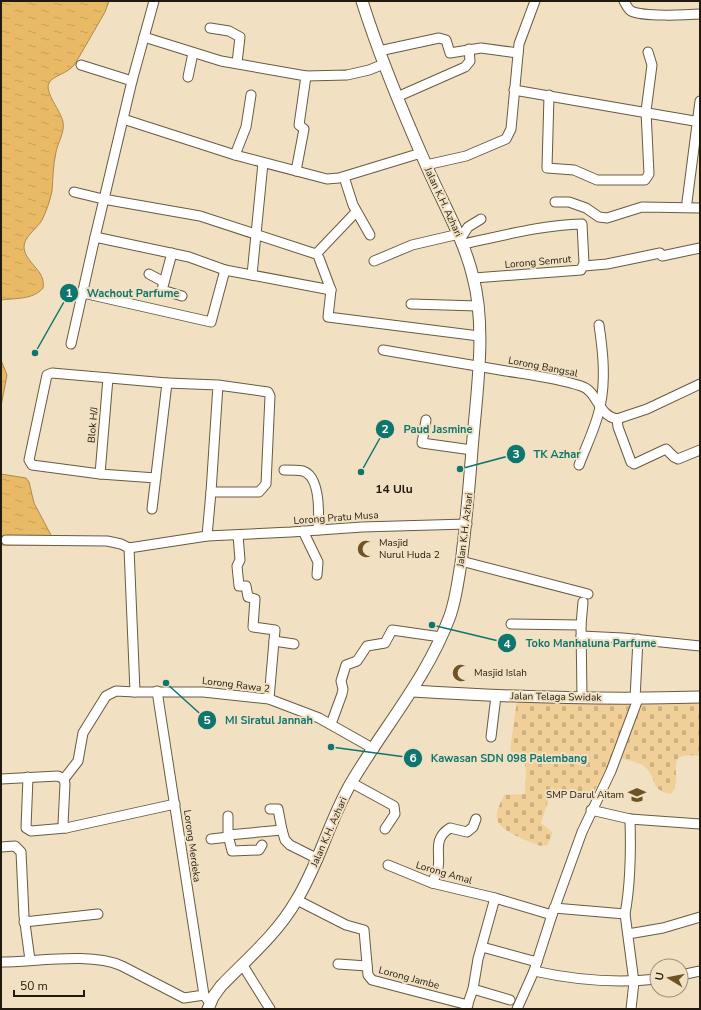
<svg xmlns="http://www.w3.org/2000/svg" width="701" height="1010" viewBox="0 0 701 1010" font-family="'Nunito Sans',sans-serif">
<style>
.cemetery{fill:url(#cemetery-stones)}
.water{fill:url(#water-ripples);stroke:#ad8a4b}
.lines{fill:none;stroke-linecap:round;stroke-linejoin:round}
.minor-casing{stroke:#695a41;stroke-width:11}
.tertiary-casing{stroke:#695a41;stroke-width:13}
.minor{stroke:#fff;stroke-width:9}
.tertiary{stroke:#fff;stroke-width:11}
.labels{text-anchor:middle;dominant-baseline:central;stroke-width:4;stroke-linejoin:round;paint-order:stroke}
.street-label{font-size:10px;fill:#201a0f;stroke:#f1e0c2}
.poi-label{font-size:10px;fill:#201a0f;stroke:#f1e0c2;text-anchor:start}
.quarter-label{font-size:12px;font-weight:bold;fill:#201a0f;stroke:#f1e0c2}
.leader{fill:none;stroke:#0f766e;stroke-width:1.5}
.callout-dot{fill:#0f766e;stroke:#f1e0c2;stroke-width:1.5}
.mark-label{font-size:12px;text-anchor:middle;font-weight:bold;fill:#fff}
.callout-label{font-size:11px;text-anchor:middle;font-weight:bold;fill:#0f766e;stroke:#f1e0c2;stroke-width:4;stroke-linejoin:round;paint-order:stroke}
</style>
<defs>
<pattern id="cemetery-stones" width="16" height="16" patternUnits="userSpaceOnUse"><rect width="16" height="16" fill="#f0cf98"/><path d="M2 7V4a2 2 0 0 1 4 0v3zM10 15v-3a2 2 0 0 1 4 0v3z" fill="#ceb182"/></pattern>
<pattern id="water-ripples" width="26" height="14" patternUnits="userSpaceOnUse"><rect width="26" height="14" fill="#e9ba65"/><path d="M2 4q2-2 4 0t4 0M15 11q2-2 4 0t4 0" fill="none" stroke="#c89f56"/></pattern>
</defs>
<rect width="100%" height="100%" fill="#f1e0c2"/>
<path class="cemetery" d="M517 700 590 702 622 705 700 701V756C659 751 686 776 671 794 649 790 658 779 646 768 638 760 623 759 612 758L592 795 582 797 567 792H559L549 798 541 823 552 832 551 838 547 845 541 846C530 842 499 831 497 819 495 812 501 802 504 795L525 794C525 777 532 757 510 751Z"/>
<g class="water">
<path d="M1 1H109L105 12 75 64C69 73 52 76 49 83 44 92 61 111 63 122 65 132 58 142 56 152 53 165 53 178 52 191 50 201 46 212 42 220 37 229 23 237 24 248 26 264 46 270 43 288 33 300 15 298 1 300Z"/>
<polygon points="1,360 7,375 1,406"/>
<polygon points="1,474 26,478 29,482 34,503 51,535 52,539 49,545 1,545"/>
</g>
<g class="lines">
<g class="minor-casing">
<g id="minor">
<path d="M624 1C626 5 628 9 631 11 643 17 686 15 700 14"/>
<polyline points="210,28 229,31 240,37 237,63"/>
<polyline points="144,37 221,61 306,76 347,75 369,70 384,64"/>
<polyline points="379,51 439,38 446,40 450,53 481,48 518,53"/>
<polyline points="81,65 132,81"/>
<polyline points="188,77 193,53"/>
<polyline points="514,90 700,122"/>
<polyline points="549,95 547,168 574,170 597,180 645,180 649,174 646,111 652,65 648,52"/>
<polyline points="397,97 465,67 470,61 469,49"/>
<polyline points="123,119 235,155 327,179 339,178 421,153"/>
<polyline points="235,155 246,127 251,95"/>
<polyline points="426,165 466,156 506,139 511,129 519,44 535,1"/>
<polyline points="296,171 304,129 299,125 306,76"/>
<polyline points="344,177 353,205 370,235"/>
<polyline points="74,192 103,199 200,216 316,254 356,212"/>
<polyline points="555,202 569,202 586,208 599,217 607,218 642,207 700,208"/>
<polyline points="687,202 700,101"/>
<polyline points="95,237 132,81 154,1"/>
<polyline points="461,238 468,227 481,219"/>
<path d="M463 244C502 236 541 225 582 224L584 263 581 270 474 278"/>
<polyline points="172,253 162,290 182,296"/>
<polyline points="319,258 331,290"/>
<polyline points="374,261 412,245 459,234"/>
<polyline points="584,266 607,264 660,253 662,256 700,248"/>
<polyline points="149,274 164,282"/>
<polyline points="252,275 263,163"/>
<polyline points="83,293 211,322 225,270 331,290 328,317 479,336"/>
<polyline points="411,304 478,306"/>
<polyline points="71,344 95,237 189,257 225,270"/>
<path d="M383 350C424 357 465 364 506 371 531 375 557 378 581 386 598 391 597 415 617 419L647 409 700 384"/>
<polyline points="167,383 218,385 268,392 270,396 266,484 259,492 211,492 218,385"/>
<polyline points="617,419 618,427 631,462 634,464 666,449 674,457 678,459 700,450"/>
<polyline points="426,420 422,443 472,450"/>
<path d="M579 465C586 446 596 427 600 407 606 380 603 352 599 325"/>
<path d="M284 470C290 470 297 470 303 471 321 477 319 515 318 530"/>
<polyline points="100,474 108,378"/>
<polyline points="152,509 167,383 52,373 47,375 29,460 32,465 100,474 156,478"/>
<polyline points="303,531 318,562 317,575"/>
<polyline points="238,535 240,560 237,566 239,586 246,586 248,597 255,599 253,627 275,630 274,641"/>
<polyline points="207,536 211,492"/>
<polyline points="6,540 107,541 121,544 129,548"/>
<polyline points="129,548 135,692 203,692 269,699 319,718 374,749"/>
<polyline points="129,548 207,536 291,532 362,527 467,524"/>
<polyline points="461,561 588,594"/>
<polyline points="511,624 581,625"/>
<polyline points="581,636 623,638 700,646"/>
<polyline points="157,691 204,995 210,1003"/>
<polyline points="582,698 581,625 583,602"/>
<polyline points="269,699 274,641 294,644"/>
<polyline points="635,699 638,639"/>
<polyline points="331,724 342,694 343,689 341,681 346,665 357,661 367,646 385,643 392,630 441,637"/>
<polyline points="491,737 496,696"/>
<polyline points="28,777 26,828 31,831 66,828"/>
<polyline points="1,779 58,776 64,779 65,784 63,824 66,828 175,804"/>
<polyline points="64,779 78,761 83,733 106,696 116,691 135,692"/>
<polyline points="352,783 394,806 395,814 385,829"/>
<polyline points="270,809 278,809 282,830 285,840 290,845 318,859"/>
<polyline points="591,810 630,819 700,824"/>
<polyline points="228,816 228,835"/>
<polyline points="211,839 229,837"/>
<polyline points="262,845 259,850 232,851 228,835 282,830"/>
<polyline points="1,847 15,846 21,852 24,916 30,960"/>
<polyline points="388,865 432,883 495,898"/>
<path d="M432 883C434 878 437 873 438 868 441 854 432 839 450 828L467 832 473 827 476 819"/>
<polyline points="297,900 346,925 364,930 368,975 372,980 468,1005"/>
<path d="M554 908 625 914C631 882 631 851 630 819"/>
<polyline points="625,914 634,982 631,1009"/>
<path d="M552 915 534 971C575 980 615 984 657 979"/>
<polyline points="24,922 98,914"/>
<polyline points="628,934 663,928 700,917"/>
<polyline points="482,947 537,962"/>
<path d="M1 962C35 962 91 952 122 966L184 998 204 995"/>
<polyline points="242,964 270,1009"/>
<polyline points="338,964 367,966"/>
<polyline points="681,975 700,971"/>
<polyline points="473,989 510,1000"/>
<polyline points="466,1009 473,989 478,959 495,898 552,915 582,832 611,771 638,699"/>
<polyline points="517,1009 534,971"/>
</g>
</g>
<g class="tertiary-casing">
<g id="tertiary">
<path d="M413 691C509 697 604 700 700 697"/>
<path d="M208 1009 213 997 221 986C247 959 277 934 296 901 319 864 329 821 351 783 384 727 427 678 450 616 456 599 458 581 461 563 466 525 469 488 472 450 476 397 487 329 473 277 464 239 443 204 427 167 403 113 380 58 362 1"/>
</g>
</g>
<use href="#minor" class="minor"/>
<use href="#tertiary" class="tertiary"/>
</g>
<defs>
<g id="mosque-bare" transform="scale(1.38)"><path d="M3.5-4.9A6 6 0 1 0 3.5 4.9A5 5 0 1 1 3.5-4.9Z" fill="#6d5325" stroke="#f1e0c2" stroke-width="2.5" paint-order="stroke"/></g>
<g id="school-bare" transform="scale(1.38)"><path d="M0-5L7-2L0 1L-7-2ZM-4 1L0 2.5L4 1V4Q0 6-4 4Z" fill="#6d5325" stroke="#f1e0c2" stroke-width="2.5" paint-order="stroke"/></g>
</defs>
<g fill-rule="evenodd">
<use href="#mosque-bare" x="366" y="549"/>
<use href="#mosque-bare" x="461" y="673"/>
<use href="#school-bare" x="637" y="795"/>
</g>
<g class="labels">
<g class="street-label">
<text transform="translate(443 202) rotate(65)">Jalan K.H. Azhari</text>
<text transform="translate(538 262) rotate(-5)">Lorong Semrut</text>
<text transform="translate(543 367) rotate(11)">Lorong Bangsal</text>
<text transform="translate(93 425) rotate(-85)">Blok H/J</text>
<text transform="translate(336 518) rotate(-4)">Lorong Pratu Musa</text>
<text transform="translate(465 530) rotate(-83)">Jalan K.H. Azhari</text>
<text transform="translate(236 685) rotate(7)">Lorong Rawa 2</text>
<text transform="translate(556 697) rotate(1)">Jalan Telaga Swidak</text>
<text transform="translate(329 832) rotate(-66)">Jalan K.H. Azhari</text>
<text transform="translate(192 846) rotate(82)">Lorong Merdeka</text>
<text transform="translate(444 873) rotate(16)">Lorong Amal</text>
<text transform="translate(409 978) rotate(15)">Lorong Jambe</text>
</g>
<g class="poi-label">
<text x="379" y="543">Masjid<tspan x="379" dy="12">Nurul Huda 2</tspan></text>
<text x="474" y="673">Masjid Islah</text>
<text x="624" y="795" text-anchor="end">SMP Darul Aitam</text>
</g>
<g class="quarter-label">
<text x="394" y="489">14 Ulu</text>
</g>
</g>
<path class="leader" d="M35 353L69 293M361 472L385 429M460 469L516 454M432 625L507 643M166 683L207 720M331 747L413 758"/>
<g class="callout-dot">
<circle cx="35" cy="353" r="4"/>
<circle cx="361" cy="472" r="4"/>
<circle cx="460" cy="469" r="4"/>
<circle cx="432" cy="625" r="4"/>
<circle cx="166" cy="683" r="4"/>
<circle cx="331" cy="747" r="4"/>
<circle cx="69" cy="293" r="10"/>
<circle cx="385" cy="429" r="10"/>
<circle cx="516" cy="454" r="10"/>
<circle cx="507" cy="643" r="10"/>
<circle cx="207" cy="720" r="10"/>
<circle cx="413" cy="758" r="10"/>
</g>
<g class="mark-label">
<text x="69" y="297">1</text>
<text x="385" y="433">2</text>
<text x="516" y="458">3</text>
<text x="507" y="648">4</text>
<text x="207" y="724">5</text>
<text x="413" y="762">6</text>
</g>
<g class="callout-label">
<text x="133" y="297">Wachout Parfume</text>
<text x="438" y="433">Paud Jasmine</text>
<text x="557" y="458">TK Azhar</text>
<text x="591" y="647">Toko Manhaluna Parfume</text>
<text x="269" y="724">MI Siratul Jannah</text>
<text x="509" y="762">Kawasan SDN 098 Palembang</text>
</g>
<rect width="701" height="1010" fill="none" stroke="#201a0f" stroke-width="4"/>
<g transform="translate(669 978) rotate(280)"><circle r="19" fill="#f1e0c2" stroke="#9d917a"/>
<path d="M0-3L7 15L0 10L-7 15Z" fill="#6d5325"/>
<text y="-6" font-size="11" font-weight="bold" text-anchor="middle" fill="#201a0f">U</text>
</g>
<path d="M14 990v6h70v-6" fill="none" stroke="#201a0f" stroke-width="2"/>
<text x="20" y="990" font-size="12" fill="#201a0f" stroke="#f1e0c2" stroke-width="3" paint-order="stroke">50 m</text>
</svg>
